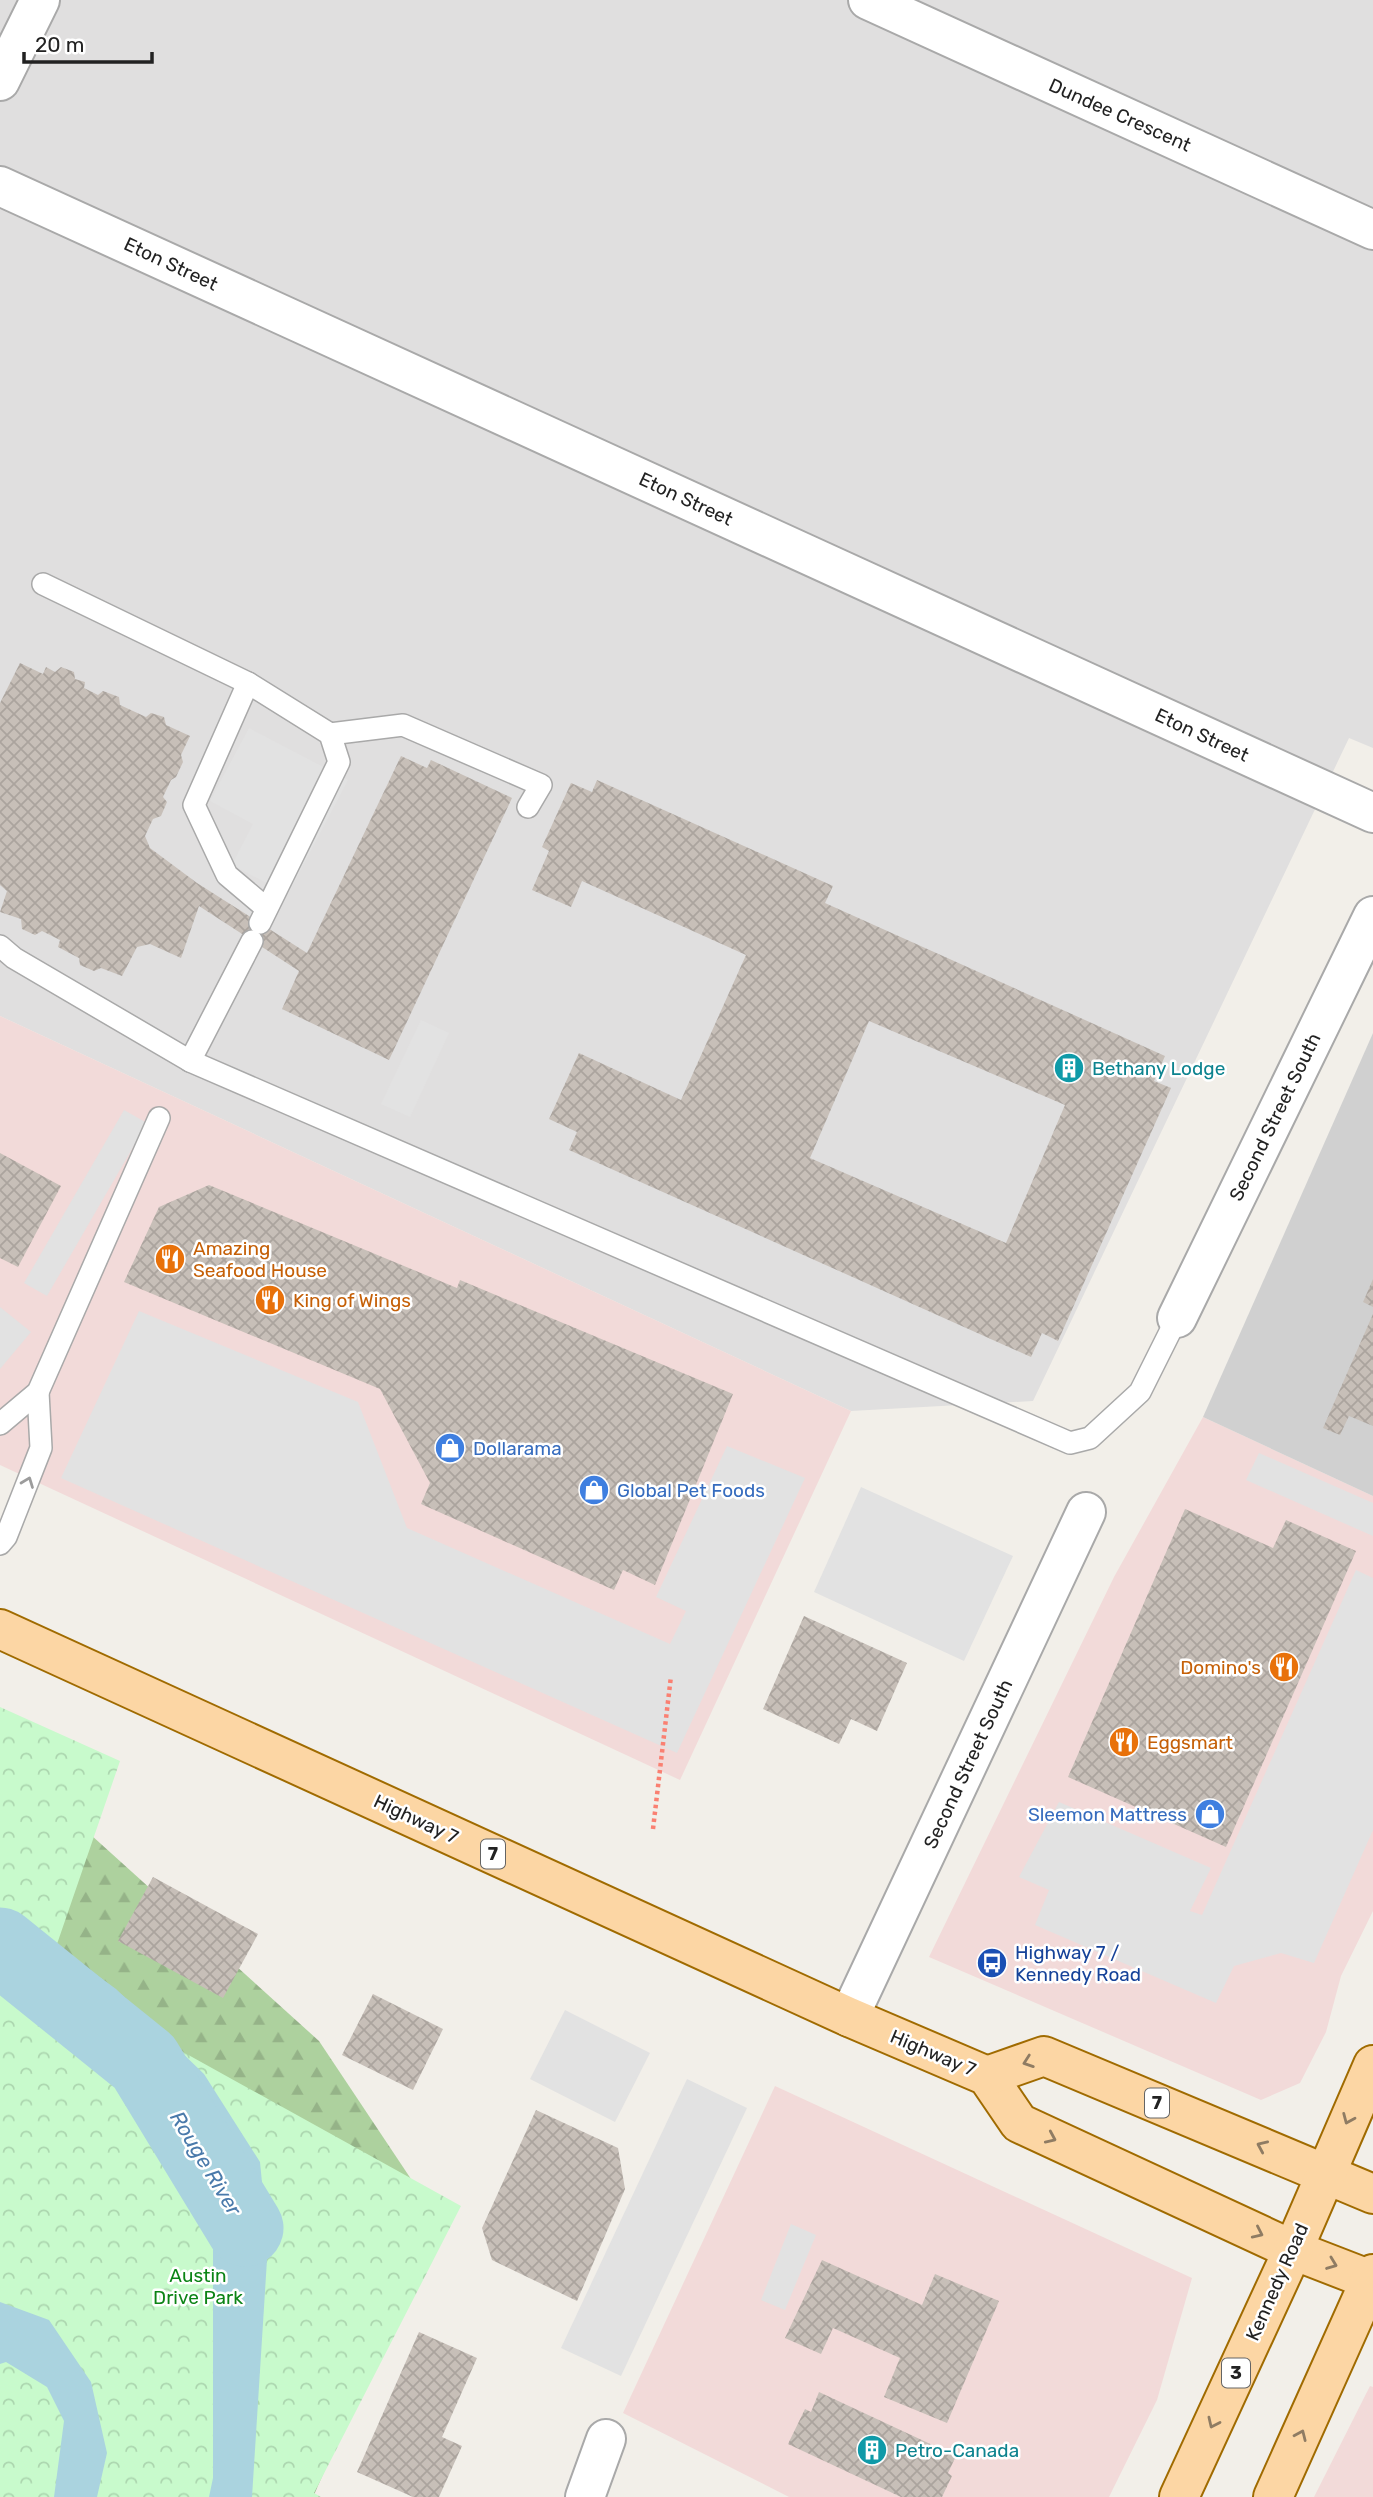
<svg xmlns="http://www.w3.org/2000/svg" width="1373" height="2497" viewBox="0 0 1373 2497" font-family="Rubik,sans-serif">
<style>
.residential{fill:#e0dfdf}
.commercial{fill:#f2dad9}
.religious{fill:#d0d0d0}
.forest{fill:url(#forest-firs)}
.park{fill:url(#park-crowns)}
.parking{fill:#e2e2e2}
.water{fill:#aad3df}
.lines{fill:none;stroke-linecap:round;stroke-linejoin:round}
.river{stroke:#aad3df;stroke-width:77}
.building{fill:url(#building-cross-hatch);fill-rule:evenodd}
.lane-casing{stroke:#a9a9a9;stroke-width:24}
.street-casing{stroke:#a9a9a9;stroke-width:42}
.primary-casing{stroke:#a06b00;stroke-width:42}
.path{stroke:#fa8072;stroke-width:4.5;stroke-dasharray:3.5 3.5;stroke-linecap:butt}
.lane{stroke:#fff;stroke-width:21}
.street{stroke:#fff;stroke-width:38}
.primary{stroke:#fcd6a4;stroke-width:38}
.oneway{stroke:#9c9c9c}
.oneway2{stroke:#8f7c63}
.labels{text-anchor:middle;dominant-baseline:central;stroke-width:5;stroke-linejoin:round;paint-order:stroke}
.shield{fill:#fff;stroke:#646464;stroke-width:2}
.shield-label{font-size:18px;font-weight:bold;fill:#222}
.street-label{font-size:19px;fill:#222;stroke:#fff}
.culture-label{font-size:19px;fill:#0d838f;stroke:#fff;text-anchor:start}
.food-label{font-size:19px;fill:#c56008;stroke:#fff;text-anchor:start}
.shop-label{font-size:19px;fill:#366cbe;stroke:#fff;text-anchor:start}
.transit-label{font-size:19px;fill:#164399;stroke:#fff;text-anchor:start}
.park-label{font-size:19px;fill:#0c8416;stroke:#fff}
.water-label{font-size:21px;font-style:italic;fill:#4a7aab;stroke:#fff}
</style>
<defs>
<pattern id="forest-firs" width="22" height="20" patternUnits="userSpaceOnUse" patternTransform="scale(1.75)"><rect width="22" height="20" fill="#add19e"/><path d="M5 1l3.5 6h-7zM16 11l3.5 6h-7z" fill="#95b388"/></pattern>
<pattern id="park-crowns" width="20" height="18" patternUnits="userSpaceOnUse" patternTransform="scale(1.75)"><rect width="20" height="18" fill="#c8facc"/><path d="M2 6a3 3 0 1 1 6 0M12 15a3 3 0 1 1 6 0" fill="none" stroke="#acd6af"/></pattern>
<pattern id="building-cross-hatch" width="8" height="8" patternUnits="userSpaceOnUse" patternTransform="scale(1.75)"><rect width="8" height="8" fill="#c7bfb8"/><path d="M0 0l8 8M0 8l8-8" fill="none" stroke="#aba49e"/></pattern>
</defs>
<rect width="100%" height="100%" fill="#f2efe9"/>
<polygon class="residential" points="0,0 1373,0 1373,748 1349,738 1033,1401 851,1411 0,1016"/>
<g class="commercial">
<polygon points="0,1016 851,1411 680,1780 0,1465"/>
<polygon points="1203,1417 1373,1496 1373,1911 1341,1976 1326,2032 1300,2083 1261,2100 929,1957 1114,1577"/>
<polygon points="775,2086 1192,2278 1157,2400 1109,2497 789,2497 623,2413"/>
<polygon points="1370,2386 1373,2387 1373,2497 1314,2497"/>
</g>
<polygon class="religious" points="1373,1033 1373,1496 1203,1417"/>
<polygon class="forest" points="0,1787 70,1816 319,2041 437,2218 313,2497 37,1936"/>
<polygon class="park" points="0,1707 120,1761 46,1976 461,2206 314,2493 321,2497 0,2497"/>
<g class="parking">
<polygon points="249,728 348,780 288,894 232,865 253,824 210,801"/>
<polygon points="421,1020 449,1033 410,1117 381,1104"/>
<polygon points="124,1110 147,1123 47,1296 24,1283"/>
<polygon points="0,1307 31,1332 0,1369"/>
<polygon points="139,1311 358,1402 407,1528 670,1644 686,1611 656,1597 727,1446 805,1478 677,1753 61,1478"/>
<polygon points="1259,1453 1373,1503 1373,1536 1246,1480"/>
<polygon points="861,1487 1013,1556 964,1661 814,1592"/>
<polygon points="1356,1570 1373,1578 1373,1830 1314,1963 1281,1953 1234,1966 1216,2003 1035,1925 1049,1890 1019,1877 1059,1802 1211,1868 1190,1911 1202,1915"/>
<polygon points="565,2010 650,2053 615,2122 530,2079"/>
<polygon points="687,2079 747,2108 621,2376 561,2348"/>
<polygon points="791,2224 816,2235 785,2310 761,2300"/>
</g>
<g class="water">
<polygon points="0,1918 72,1957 116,1989 204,2074 260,2162 268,2244 252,2497 209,2497 213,2478 213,2180 176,2111 77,2009 0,1964"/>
<polygon points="0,2302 49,2320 91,2382 107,2453 97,2497 54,2497 64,2421 47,2387 6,2362 0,2364"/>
</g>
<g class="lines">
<polyline class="river" points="0,1946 144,2062 245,2228"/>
</g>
<g class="building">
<polygon points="20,663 43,674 46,667 55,672 61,667 74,672 75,679 85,682 84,688 98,695 103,691 119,697 120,705 146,717 151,713 164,717 166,725 190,736 181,755 183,762 176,777 171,780 163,797 167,802 161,816 153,819 145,836 150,848 197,883 307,953 401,756 427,768 431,760 512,798 389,1060 282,1009 299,971 199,906 181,958 150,944 137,947 122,976 101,968 94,971 80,965 79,958 58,947 60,940 42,931 35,935 22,929 21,919 0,912 7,891 0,885 0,703"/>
<path d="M597 780 833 886 825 903 1165 1056 1154 1081 1171 1088 1058 1341 1042 1333 1031 1357 569 1150 577 1132 549 1119 579 1053 681 1100 746 955 582 881 571 907 532 890 549 851 542 847 571 783 592 792ZM869 1021 1065 1105 1006 1243 810 1158Z"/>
<polygon points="0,1153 61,1186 18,1267 0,1258"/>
<polygon points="209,1185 457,1288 460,1280 733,1394 655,1585 623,1570 614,1590 421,1504 430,1483 380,1389 124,1282 159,1207"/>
<polygon points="1373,1279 1373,1307 1363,1302"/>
<polygon points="1373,1314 1373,1426 1349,1416 1340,1435 1323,1428"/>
<polygon points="1185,1509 1273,1548 1286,1520 1356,1551 1226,1847 1068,1777"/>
<polygon points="804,1616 907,1663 877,1731 851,1719 839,1744 763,1709"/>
<polygon points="153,1877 258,1934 223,1998 118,1941"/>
<polygon points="373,1994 443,2029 413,2090 342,2055"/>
<polygon points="536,2110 618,2148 625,2189 577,2301 492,2260 482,2228"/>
<polygon points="822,2260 922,2305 935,2274 999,2301 947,2423 884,2397 900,2358 833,2328 821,2354 785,2338"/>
<polygon points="419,2332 477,2358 442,2437 462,2446 439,2497 413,2497 357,2472"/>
<polygon points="819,2392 956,2456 948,2473 952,2476 942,2497 901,2497 788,2444 805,2409 811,2412"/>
</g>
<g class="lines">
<g class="lane-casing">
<g id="lane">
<polyline points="43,584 248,683"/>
<polyline points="330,734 403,725 541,785 528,807"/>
<polyline points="260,923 339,762 330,734 248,683 194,805 227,875 266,908"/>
<polyline points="0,946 14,958 190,1061 1070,1443 1090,1438 1140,1392 1177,1318"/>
<polyline points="190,1061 252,941"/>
<polyline points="0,1424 38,1392 159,1118"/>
<polyline points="0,1544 6,1537 41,1448 38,1392"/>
</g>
</g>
<g class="street-casing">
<g id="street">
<polyline points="868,0 1373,230"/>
<polyline points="0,81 40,0"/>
<polyline points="0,186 1373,813"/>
<polyline points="1177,1318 1373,916"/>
<polyline points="849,2017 1086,1512"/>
<polyline points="585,2497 606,2439"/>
</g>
</g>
<g class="primary-casing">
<g id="primary">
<polyline points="0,1629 849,2017 987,2076 1019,2123 1293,2250 1373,2281"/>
<polyline points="987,2076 1044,2056 1373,2194"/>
<polyline points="1179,2497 1293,2250 1373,2065"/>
<polyline points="1273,2497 1373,2274"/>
</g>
</g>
<polyline class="path" points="653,1829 671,1676"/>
<use href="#lane" class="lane"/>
<use href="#street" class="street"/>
<use href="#primary" class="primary"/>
</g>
<defs><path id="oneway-chevron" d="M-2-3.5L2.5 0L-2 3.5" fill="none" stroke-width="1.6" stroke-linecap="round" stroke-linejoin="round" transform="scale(1.75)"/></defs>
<use class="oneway" href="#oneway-chevron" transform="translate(28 1482) rotate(-69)"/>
<g class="oneway2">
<use href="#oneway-chevron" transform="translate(1028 2062) rotate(161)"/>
<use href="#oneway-chevron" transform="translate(1348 2119) rotate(113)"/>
<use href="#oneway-chevron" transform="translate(1051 2138) rotate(24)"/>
<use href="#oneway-chevron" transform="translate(1262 2146) rotate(-156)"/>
<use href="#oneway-chevron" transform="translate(1258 2233) rotate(25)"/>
<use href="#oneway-chevron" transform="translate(1332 2264) rotate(21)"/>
<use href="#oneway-chevron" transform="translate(1213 2423) rotate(115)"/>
<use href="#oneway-chevron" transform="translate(1301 2435) rotate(-66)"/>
</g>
<defs>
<g id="building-disc" transform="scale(1.575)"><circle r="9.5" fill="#0f9aa8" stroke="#fff"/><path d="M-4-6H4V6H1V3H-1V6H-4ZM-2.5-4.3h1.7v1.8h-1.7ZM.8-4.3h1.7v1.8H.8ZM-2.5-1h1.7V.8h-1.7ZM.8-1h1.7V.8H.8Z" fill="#fff"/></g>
<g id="restaurant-disc" transform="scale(1.575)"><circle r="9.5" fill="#e8710a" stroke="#fff"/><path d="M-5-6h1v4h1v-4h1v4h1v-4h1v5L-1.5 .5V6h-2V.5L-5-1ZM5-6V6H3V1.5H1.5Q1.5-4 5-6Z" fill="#fff"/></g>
<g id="shop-disc" transform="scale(1.575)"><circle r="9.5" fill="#3f7fe0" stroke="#fff"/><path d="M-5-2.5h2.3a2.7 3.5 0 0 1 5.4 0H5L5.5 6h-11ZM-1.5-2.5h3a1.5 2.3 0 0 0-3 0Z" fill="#fff"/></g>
<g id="bus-disc" transform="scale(1.575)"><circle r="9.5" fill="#1a4fb4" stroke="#fff"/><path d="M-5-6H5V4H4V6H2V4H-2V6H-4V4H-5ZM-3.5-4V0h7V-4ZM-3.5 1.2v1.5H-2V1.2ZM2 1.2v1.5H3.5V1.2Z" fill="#fff"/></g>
</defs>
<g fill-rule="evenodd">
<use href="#building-disc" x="1069" y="1068"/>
<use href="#restaurant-disc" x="170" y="1259"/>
<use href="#restaurant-disc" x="270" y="1300"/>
<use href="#shop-disc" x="450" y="1448"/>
<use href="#shop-disc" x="594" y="1490"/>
<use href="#restaurant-disc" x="1284" y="1667"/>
<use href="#restaurant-disc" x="1124" y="1742"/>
<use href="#shop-disc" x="1210" y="1814"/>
<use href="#bus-disc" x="992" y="1963"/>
<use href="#building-disc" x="872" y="2450"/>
</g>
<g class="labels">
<g class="shield">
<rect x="481" y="1839.5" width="24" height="29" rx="5"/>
<rect x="1145" y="2088.5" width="24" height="29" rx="5"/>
<rect x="1222" y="2358.5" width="28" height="29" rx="5"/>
</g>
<g class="shield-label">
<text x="493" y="1854">7</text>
<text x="1157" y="2103">7</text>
<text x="1236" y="2373">3</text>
</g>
<g class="street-label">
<text transform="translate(1120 115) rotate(24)">Dundee Crescent</text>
<text transform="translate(171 264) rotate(25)">Eton Street</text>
<text transform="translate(686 499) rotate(25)">Eton Street</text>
<text transform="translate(1202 735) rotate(25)">Eton Street</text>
<text transform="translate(1275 1117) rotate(-64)">Second Street South</text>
<text transform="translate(968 1764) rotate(-65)">Second Street South</text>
<text transform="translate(416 1819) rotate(25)">Highway 7</text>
<text transform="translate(933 2053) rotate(23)">Highway 7</text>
<text transform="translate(1277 2282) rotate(-66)">Kennedy Road</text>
</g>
<g class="culture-label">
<text x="1092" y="1068">Bethany Lodge</text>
<text x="895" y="2450">Petro-Canada</text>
</g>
<g class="food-label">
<text x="193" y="1248">Amazing<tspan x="193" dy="22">Seafood House</tspan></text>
<text x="293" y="1300">King of Wings</text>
<text x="1261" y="1667" text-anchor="end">Domino's</text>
<text x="1147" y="1742">Eggsmart</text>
</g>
<g class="shop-label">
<text x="473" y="1448">Dollarama</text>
<text x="617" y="1490">Global Pet Foods</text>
<text x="1187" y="1814" text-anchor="end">Sleemon Mattress</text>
</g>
<g class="transit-label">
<text x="1015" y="1952">Highway 7 /<tspan x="1015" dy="22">Kennedy Road</tspan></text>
</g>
<g class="park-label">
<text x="198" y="2275">Austin<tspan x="198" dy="22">Drive Park</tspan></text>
</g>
<g class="water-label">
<text transform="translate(206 2163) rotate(59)">Rouge River</text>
</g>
</g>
<path d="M24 52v10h128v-10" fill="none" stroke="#222222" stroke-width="3.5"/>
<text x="35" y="52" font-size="21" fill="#222222" stroke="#ffffff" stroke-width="5" paint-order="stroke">20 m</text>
</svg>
